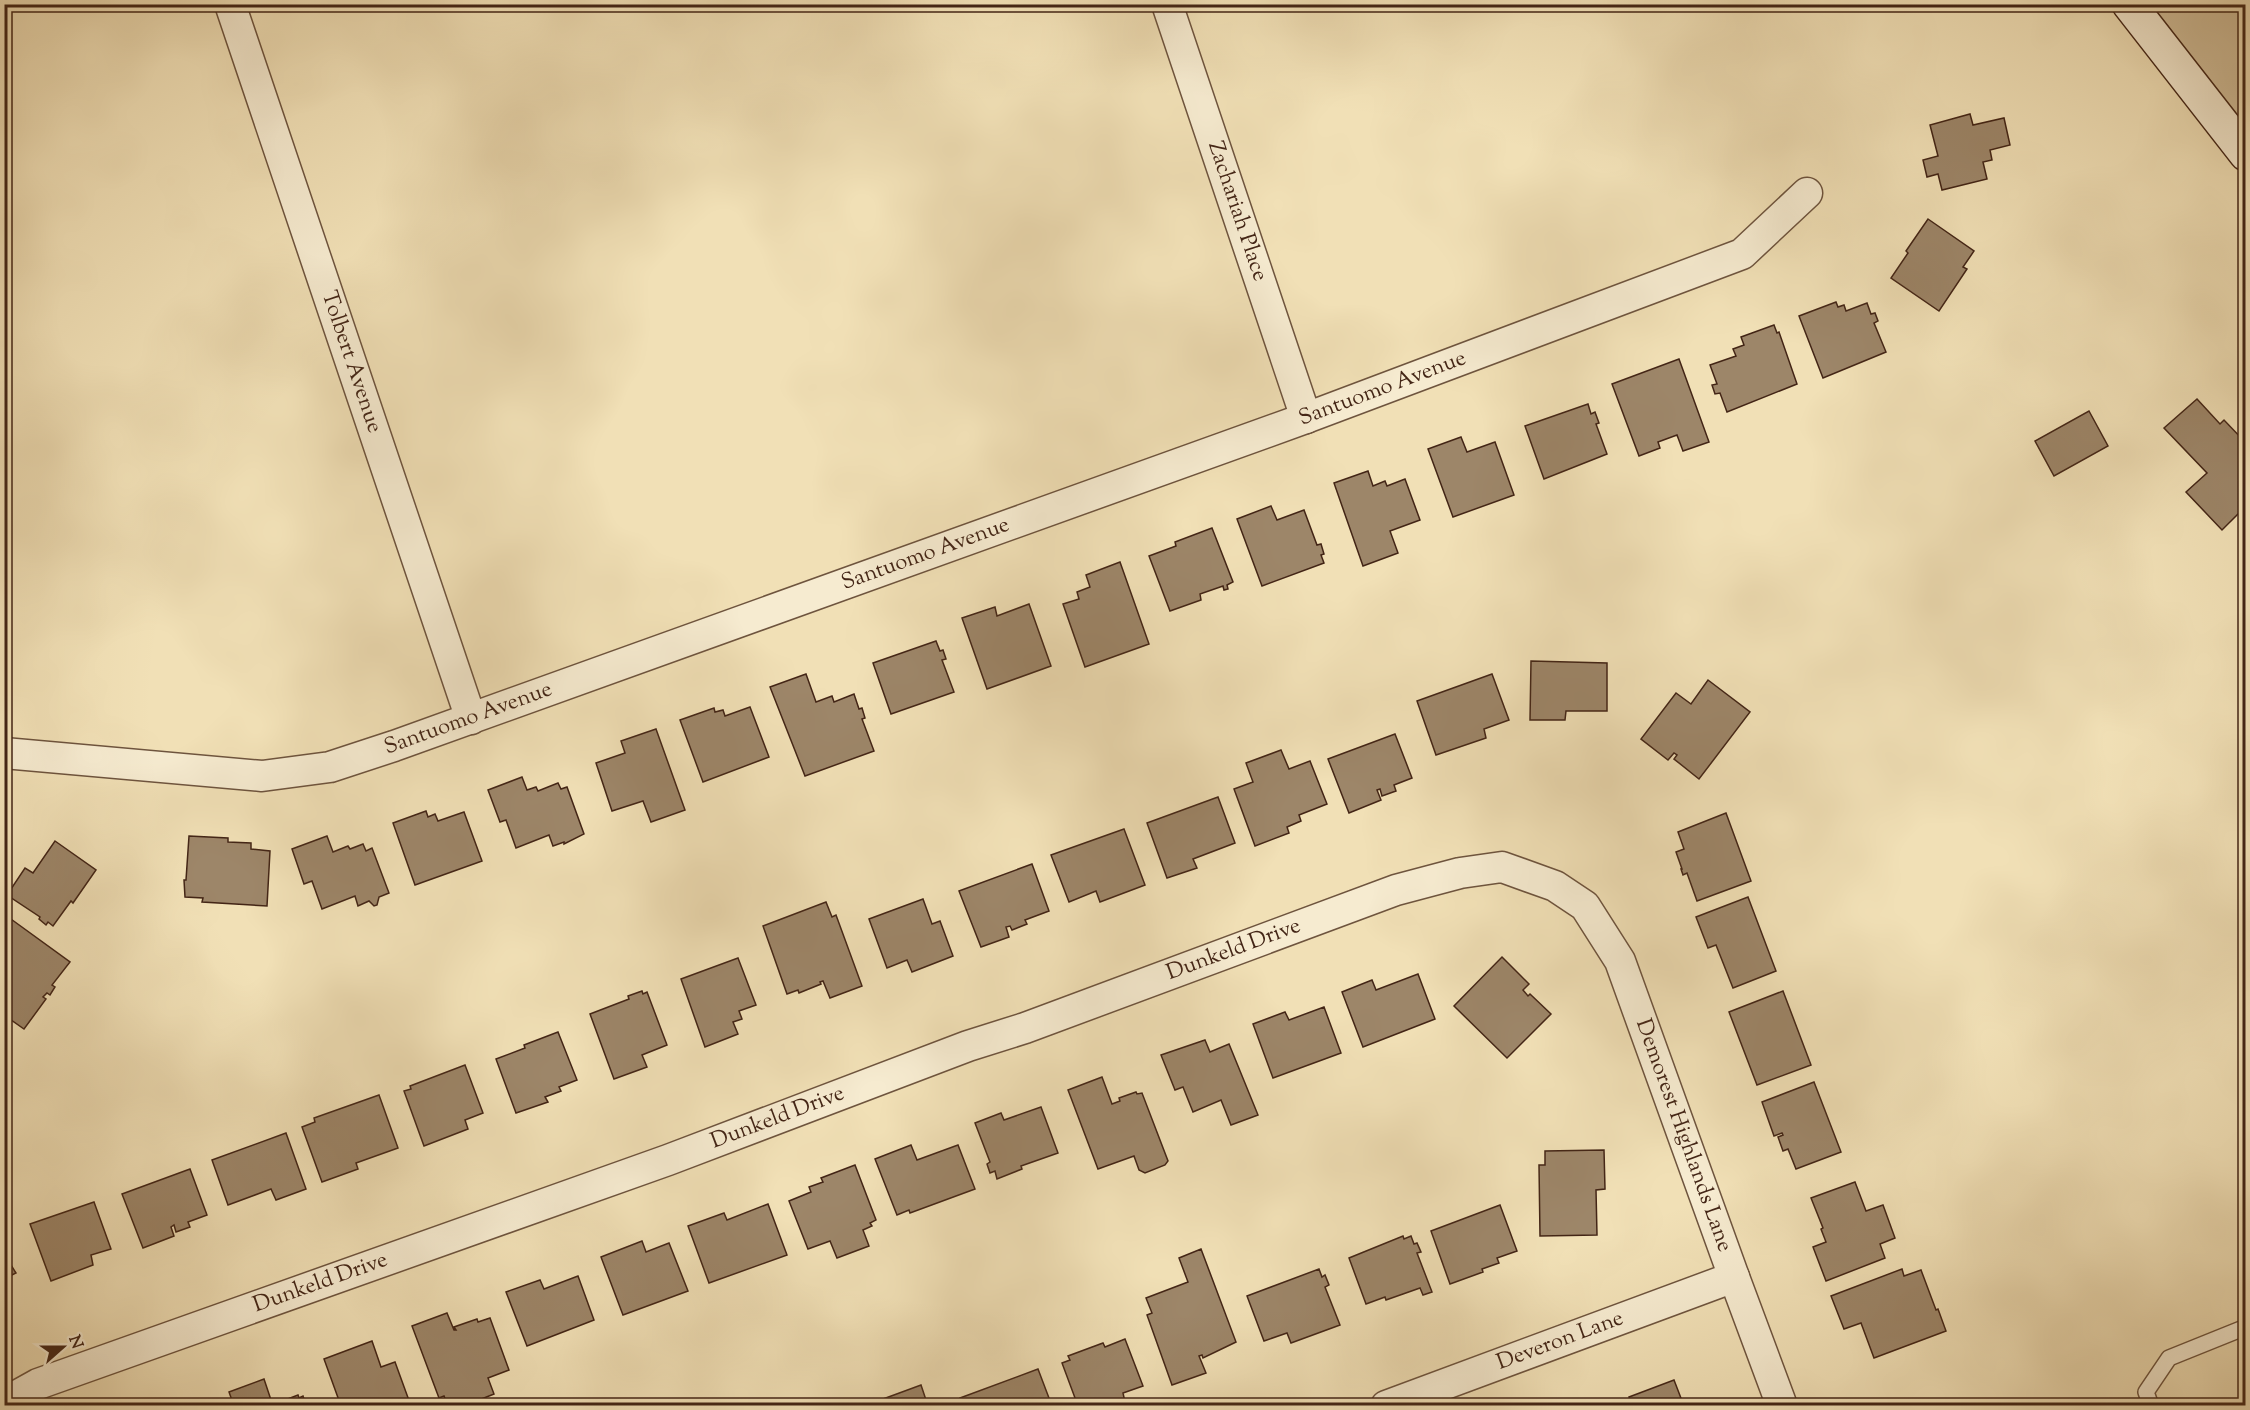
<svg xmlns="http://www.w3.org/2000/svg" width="2250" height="1410" viewBox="0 0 2250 1410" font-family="'Sorts Mill Goudy',serif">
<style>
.green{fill:#d3c09b;stroke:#8b7258;stroke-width:1.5}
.building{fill:#9d8669;stroke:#432516;stroke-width:1.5}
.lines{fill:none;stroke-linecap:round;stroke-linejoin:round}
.service-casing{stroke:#6e543e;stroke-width:18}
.minor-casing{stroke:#6e543e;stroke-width:33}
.secondary-casing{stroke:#432516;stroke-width:36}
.service{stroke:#f6ebd0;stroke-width:15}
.minor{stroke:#f6ebd0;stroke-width:30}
.secondary{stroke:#f6ebd0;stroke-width:33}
.labels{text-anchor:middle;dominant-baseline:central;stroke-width:5;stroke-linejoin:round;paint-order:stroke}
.street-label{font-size:22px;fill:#432516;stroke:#f6ebd0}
</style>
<rect width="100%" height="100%" fill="#f1e0b6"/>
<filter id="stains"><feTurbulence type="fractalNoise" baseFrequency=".00333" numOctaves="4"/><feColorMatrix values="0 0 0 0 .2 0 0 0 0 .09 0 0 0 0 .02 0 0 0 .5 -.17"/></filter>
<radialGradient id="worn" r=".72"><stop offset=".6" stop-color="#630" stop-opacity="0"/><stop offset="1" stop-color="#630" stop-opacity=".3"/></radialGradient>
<polygon class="green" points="2129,5 2245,5 2245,154"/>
<g class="building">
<polygon points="1970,114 1973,125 2004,118 2010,145 1990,150 1992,160 1983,162 1987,179 1942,190 1938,174 1927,177 1923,160 1938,156 1930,125"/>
<polygon points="1928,219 1974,251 1963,267 1967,269 1939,311 1891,278 1908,253 1906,251"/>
<polygon points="1836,302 1838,307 1844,305 1846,311 1867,303 1871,314 1875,313 1878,321 1874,323 1886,352 1823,378 1799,316"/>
<polygon points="1774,325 1777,333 1779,332 1797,384 1727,412 1720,393 1715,394 1712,385 1717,384 1710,365 1736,356 1733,349 1744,345 1741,337"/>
<polygon points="1679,359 1709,442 1683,451 1677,435 1658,442 1660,448 1639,456 1612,384"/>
<polygon points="2197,399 2220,424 2224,420 2246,443 2246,514 2242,510 2222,530 2186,492 2207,473 2164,428"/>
<polygon points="1588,404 1591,414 1595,412 1599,423 1596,424 1607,454 1544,479 1525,426"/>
<polygon points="2089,411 2108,446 2054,476 2035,441"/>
<polygon points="1461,437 1467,452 1495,442 1514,495 1453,517 1428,449"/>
<polygon points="1368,471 1373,486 1385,481 1387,486 1405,479 1420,520 1390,531 1398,553 1363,566 1334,483"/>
<polygon points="1271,506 1277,520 1304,510 1317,545 1321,544 1324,554 1321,555 1324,563 1262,586 1237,519"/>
<polygon points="1212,528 1233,582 1227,585 1228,589 1224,590 1223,586 1200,594 1201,600 1170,611 1149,556 1176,546 1175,542"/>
<polygon points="1120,562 1149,644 1085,667 1063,604 1079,599 1077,592 1090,587 1086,575"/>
<polygon points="1029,604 1051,666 987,689 962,618 995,607 997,616"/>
<polygon points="936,641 940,651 943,650 946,659 942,660 954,692 891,714 873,663"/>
<polygon points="1531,661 1607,663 1607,711 1566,711 1565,720 1530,720"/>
<polygon points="806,674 816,702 832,696 834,702 854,694 859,709 862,708 865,718 862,719 874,751 805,776 770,687"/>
<polygon points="1492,674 1509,720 1484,729 1486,738 1436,755 1417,701"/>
<polygon points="1708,680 1750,712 1699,779 1674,759 1677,755 1674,753 1668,760 1641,739 1676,693 1691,704"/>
<polygon points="750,707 769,757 703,782 680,720 714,708 715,712 723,710 725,716"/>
<polygon points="656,729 685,810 651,822 643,801 612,811 596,763 625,753 621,741"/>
<polygon points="1395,734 1412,778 1394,785 1396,791 1382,796 1380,789 1377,790 1381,800 1349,813 1328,759"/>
<polygon points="1281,750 1289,769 1310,761 1327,804 1299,815 1301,821 1287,827 1289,833 1255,846 1234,789 1253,782 1246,763"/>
<polygon points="522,777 527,790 536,787 538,791 558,783 561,789 567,787 584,834 564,844 564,842 553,846 549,835 516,848 506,820 500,822 488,790"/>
<polygon points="1218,797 1235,843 1193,859 1197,868 1167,878 1147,823"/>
<polygon points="426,811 428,817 435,814 438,821 464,812 482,861 415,885 393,823"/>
<polygon points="1726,813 1751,881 1697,901 1687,873 1683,875 1681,869 1682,869 1676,852 1684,849 1678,832"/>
<polygon points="1124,829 1145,885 1100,902 1096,891 1069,902 1051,855"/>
<polygon points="189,836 228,838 228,842 251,843 251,849 270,851 267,906 202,902 203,898 185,897 184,880 186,880"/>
<polygon points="327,836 333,852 348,846 350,849 363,844 366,851 372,848 389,893 379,897 377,905 374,906 369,901 358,906 355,896 322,909 312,881 304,884 292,849"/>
<polygon points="55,841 96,870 73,903 71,901 53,926 48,922 46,925 39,919 40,917 7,895 25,868 33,873"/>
<polygon points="1032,864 1049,911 1025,920 1027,924 1012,930 1010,926 1006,927 1009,937 981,947 959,891"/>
<polygon points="1748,897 1776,971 1733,988 1716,945 1708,948 1696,917"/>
<polygon points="923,899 932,924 940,921 953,956 912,972 907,960 887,968 869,919"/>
<polygon points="826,902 832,917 836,915 862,986 830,998 823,981 820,982 821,984 799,993 798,990 787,994 763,926"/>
<polygon points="4,914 70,962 52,985 55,987 50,995 47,993 43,997 46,999 24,1029 4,1015"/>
<polygon points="1502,957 1529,984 1523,990 1528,996 1530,994 1551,1014 1507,1058 1454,1006"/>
<polygon points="738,958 756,1005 739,1011 742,1019 733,1022 738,1034 705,1047 681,979"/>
<polygon points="1418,974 1435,1019 1363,1047 1342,992 1372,980 1376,990"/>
<polygon points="642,991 643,994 647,992 667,1045 642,1055 647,1067 614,1079 590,1014 629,999 628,996"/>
<polygon points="1783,991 1811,1065 1757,1085 1729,1012"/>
<polygon points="1324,1007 1341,1053 1273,1078 1253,1024 1285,1012 1289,1020"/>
<polygon points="558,1032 577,1080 559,1087 561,1091 545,1097 548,1102 516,1113 496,1059 525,1048 524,1045"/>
<polygon points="1205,1040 1210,1052 1229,1044 1258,1115 1231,1125 1221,1100 1193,1112 1183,1087 1175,1090 1161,1055"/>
<polygon points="465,1065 483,1113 465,1120 468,1129 424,1146 404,1091 411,1089 410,1086"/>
<polygon points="1102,1077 1112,1104 1120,1101 1119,1098 1136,1092 1137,1094 1142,1093 1168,1161 1165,1165 1145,1173 1139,1170 1134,1156 1098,1169 1068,1090"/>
<polygon points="1814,1082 1841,1152 1796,1169 1788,1149 1783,1151 1778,1137 1783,1135 1782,1133 1774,1136 1762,1102"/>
<polygon points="379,1095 398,1148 356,1163 358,1169 322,1182 302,1127 315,1122 314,1118"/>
<polygon points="1041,1107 1058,1153 1021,1166 1022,1169 997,1179 995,1171 990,1173 987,1164 990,1162 975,1123 1001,1113 1004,1120"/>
<polygon points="286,1133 306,1189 276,1200 271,1189 228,1205 212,1160"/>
<polygon points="911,1145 917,1160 958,1145 975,1189 910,1213 909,1210 897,1215 875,1159"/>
<polygon points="1604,1150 1605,1189 1596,1190 1597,1235 1540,1236 1539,1165 1545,1165 1545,1151"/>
<polygon points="855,1165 876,1220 870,1223 872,1226 863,1230 869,1246 837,1258 830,1241 808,1249 789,1201 811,1192 809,1187 823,1182 821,1178"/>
<polygon points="190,1169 207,1215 188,1222 190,1227 176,1232 174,1225 171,1227 174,1236 143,1248 122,1194"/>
<polygon points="1855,1182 1866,1211 1883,1205 1895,1238 1880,1244 1885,1258 1826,1281 1813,1247 1826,1242 1821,1229 1823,1228 1811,1198"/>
<polygon points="94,1202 111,1249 91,1255 93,1265 51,1281 30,1224"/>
<polygon points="768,1204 787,1255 709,1283 688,1226 724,1213 727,1220"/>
<polygon points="1500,1205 1517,1251 1497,1258 1499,1263 1482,1269 1483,1272 1450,1284 1431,1231"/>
<polygon points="1403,1236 1404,1239 1411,1236 1414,1244 1417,1243 1421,1252 1417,1253 1432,1292 1423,1295 1420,1288 1386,1300 1385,1297 1366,1304 1349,1258"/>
<polygon points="642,1241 646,1252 669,1243 688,1291 623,1315 601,1257"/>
<polygon points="1201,1249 1236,1342 1203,1358 1202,1355 1199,1356 1206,1373 1172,1385 1147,1315 1152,1313 1146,1298 1188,1282 1179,1258"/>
<polygon points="4,1254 16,1273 4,1279"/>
<polygon points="1319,1269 1322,1277 1325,1275 1329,1285 1325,1287 1340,1325 1291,1343 1287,1333 1264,1341 1247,1296"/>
<polygon points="1902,1269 1904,1276 1921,1270 1936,1310 1938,1309 1946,1331 1874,1358 1861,1323 1844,1329 1831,1296"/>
<polygon points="578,1276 594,1320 527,1346 506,1292 540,1280 544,1289"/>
<polygon points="447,1313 454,1330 456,1330 454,1327 477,1319 478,1322 490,1318 509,1370 488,1378 494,1394 464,1406 448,1406 444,1396 439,1398 412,1326"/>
<polygon points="1125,1339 1143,1386 1123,1393 1125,1402 1116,1406 1078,1406 1062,1363 1070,1360 1068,1356 1103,1343 1105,1347"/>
<polygon points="372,1341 381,1367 395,1362 411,1406 341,1406 324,1359"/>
<polygon points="1038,1369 1052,1406 963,1406 960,1398"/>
<polygon points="264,1379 273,1406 234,1406 229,1392"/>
<polygon points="1674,1380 1684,1406 1632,1406 1629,1397"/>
<polygon points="921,1385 928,1406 885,1406 883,1399"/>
<polygon points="298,1395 299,1398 303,1396 306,1406 278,1406 281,1404 280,1402"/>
</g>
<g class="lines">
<g class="service-casing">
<polyline id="service" points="2151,1406 2146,1392 2169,1358 2246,1327"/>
</g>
<g class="minor-casing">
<g id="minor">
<path id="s1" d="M230 4 471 719"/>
<path id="s2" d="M1167 4 1306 418"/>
<path id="s3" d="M4 753 262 776 330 767 394 746 1306 418 1742 254 1807 193"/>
<path id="s4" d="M4 1403 38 1384 668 1160 968 1046 1025 1028 1396 890 1460 873 1502 867 1555 886 1585 906 1620 961 1734 1277 1782 1406"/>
<path id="s5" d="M1386 1406 1734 1277"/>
</g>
</g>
<g class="secondary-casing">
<polyline id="secondary" points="2129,4 2246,154"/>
</g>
<use href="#service" class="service"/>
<use href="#minor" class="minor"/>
<use href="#secondary" class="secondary"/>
</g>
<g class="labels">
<g class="street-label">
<text stroke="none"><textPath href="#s2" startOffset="219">Zachariah Place</textPath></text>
<text stroke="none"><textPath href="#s1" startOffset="378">Tolbert Avenue</textPath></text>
<text stroke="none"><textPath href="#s3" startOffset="1446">Santuomo Avenue</textPath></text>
<text stroke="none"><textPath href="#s3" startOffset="960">Santuomo Avenue</textPath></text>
<text stroke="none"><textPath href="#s3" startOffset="474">Santuomo Avenue</textPath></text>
<text stroke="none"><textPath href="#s4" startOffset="1311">Dunkeld Drive</textPath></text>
<text stroke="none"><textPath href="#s4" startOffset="825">Dunkeld Drive</textPath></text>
<text stroke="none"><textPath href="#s4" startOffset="1936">Demorest Highlands Lane</textPath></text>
<text stroke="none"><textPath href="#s4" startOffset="339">Dunkeld Drive</textPath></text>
<text stroke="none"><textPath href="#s5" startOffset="186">Deveron Lane</textPath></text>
</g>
</g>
<rect width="2250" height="1410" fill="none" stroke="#f1e0b6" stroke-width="24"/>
<rect x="6" y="6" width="2238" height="1398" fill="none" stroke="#432516" stroke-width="3"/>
<rect x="12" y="12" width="2226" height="1386" fill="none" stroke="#432516" stroke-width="1.5"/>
<g transform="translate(63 1347) rotate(69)" stroke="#f6ebd0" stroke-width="4.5" paint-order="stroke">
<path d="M0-4.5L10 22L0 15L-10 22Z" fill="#432516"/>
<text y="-9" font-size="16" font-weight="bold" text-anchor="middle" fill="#432516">N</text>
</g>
<rect width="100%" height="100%" filter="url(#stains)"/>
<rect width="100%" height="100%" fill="url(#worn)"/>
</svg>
